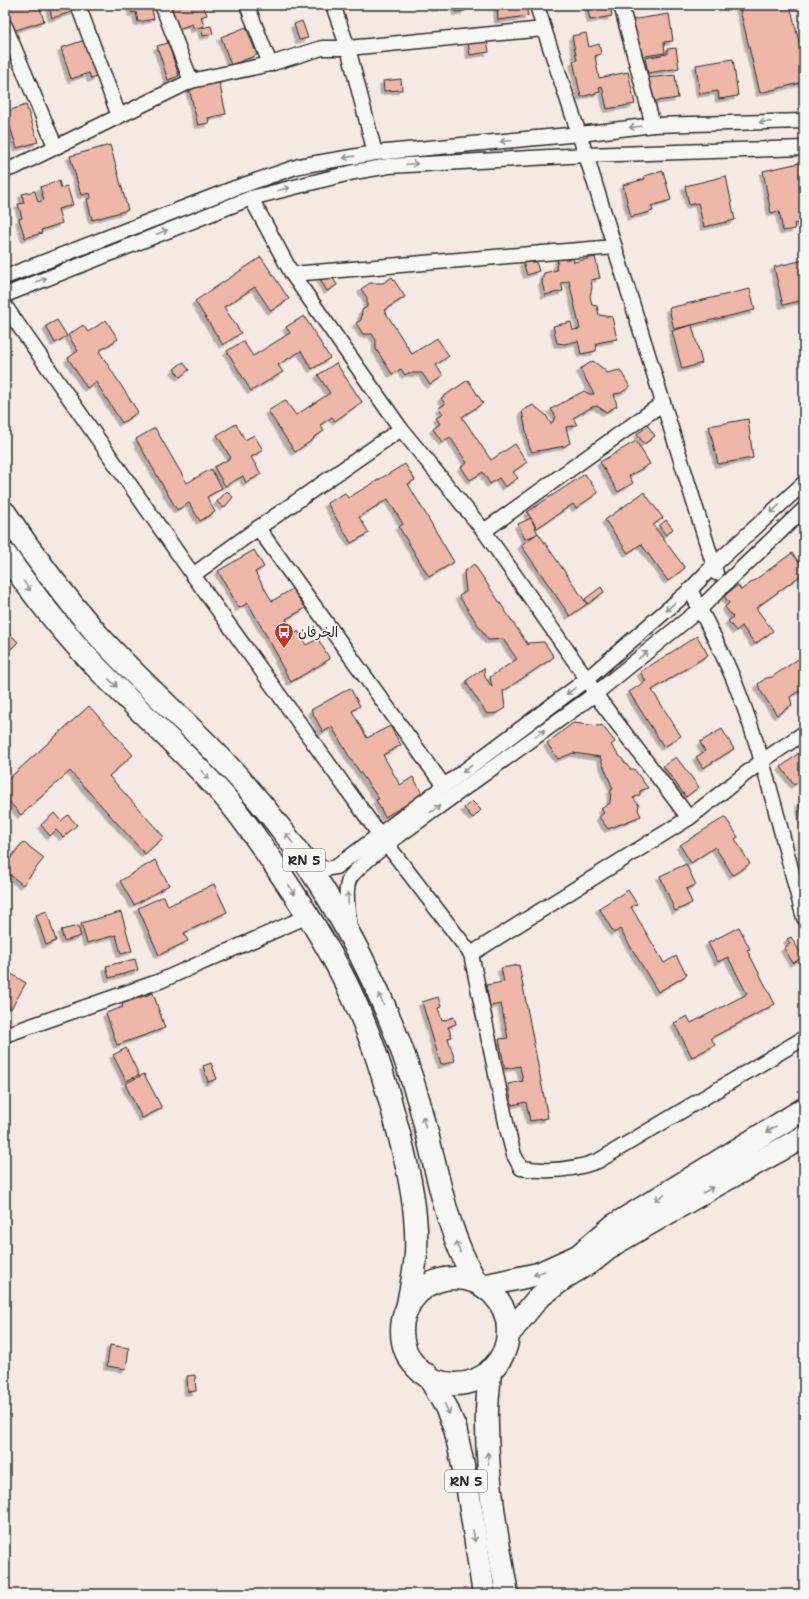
<svg xmlns="http://www.w3.org/2000/svg" width="809" height="1599" viewBox="0 0 809 1599" font-family="'Shantell Sans','Playpen Sans Arabic',sans-serif">
<style>
.building{fill:#eeb6a6;stroke:#2b2b2b;filter:url(#shadow)}
.lines{fill:none;stroke-linecap:round;stroke-linejoin:round}
.minor-casing{stroke:#2b2b2b;stroke-width:17}
.trunk-casing{stroke:#2b2b2b;stroke-width:25}
.motorway-casing{stroke:#2b2b2b;stroke-width:25}
.minor{stroke:#f6f6f2;stroke-width:14}
.trunk{stroke:#f6f6f2;stroke-width:22}
.motorway{stroke:#f6f6f2;stroke-width:22}
.oneway{stroke:#90908e}
.labels{text-anchor:middle;dominant-baseline:central;stroke-width:3;stroke-linejoin:round;paint-order:stroke}
.shield{fill:#f6f6f2;stroke:#686867;stroke-width:1}
.shield-label{font-size:13px;font-weight:bold;fill:#2b2b2b}
.poi-label{font-size:14px;fill:#2b2b2b;stroke:#f6f6f2;text-anchor:start}
</style>
<defs>
<filter id="shadow"><feDropShadow dx="-3.5" dy="3.5" stdDeviation="0" flood-color="#0004"/></filter>
</defs>
<rect width="100%" height="100%" fill="#f4e9e3"/>
<filter id="ink" filterUnits="userSpaceOnUse"><feTurbulence type="fractalNoise" baseFrequency=".025" numOctaves="2"/><feDisplacementMap in="SourceGraphic" scale="8" xChannelSelector="R" yChannelSelector="G"/><feConvolveMatrix kernelMatrix="1 2 1 2 8 2 1 2 1" color-interpolation-filters="sRGB"/></filter>
<g filter="url(#ink)">
<g class="building">
<polygon points="5,5 39,5 44,21 13,31"/>
<polygon points="52,5 73,5 75,11 52,18 49,6"/>
<polygon points="130,5 151,5 154,19 138,22 136,12 132,13"/>
<polygon points="169,5 196,5 197,7 203,5 207,15 201,17 204,26 194,29 192,24 178,29"/>
<polygon points="434,5 441,5 442,7 435,8"/>
<polygon points="455,5 464,5 465,11 456,12"/>
<polygon points="497,5 526,5 528,16 498,20"/>
<polygon points="587,5 610,5 612,16 590,20"/>
<polygon points="739,5 790,5 804,62 804,82 760,93"/>
<polygon points="669,14 673,41 664,42 665,53 638,57 630,20"/>
<polygon points="302,21 308,38 299,40 294,24"/>
<polygon points="211,26 213,34 203,36 201,28"/>
<polygon points="246,27 257,55 231,65 221,37"/>
<polygon points="586,33 589,47 599,44 601,54 595,56 599,78 628,72 635,104 607,109 602,86 599,87 600,92 581,97 573,61 577,60 572,36"/>
<polygon points="85,40 97,77 91,79 89,73 71,79 61,48"/>
<polygon points="487,40 489,52 470,55 468,43"/>
<polygon points="168,43 179,76 168,80 157,46"/>
<polygon points="676,48 679,68 648,73 645,58 667,54 667,49"/>
<polygon points="733,59 738,96 719,99 718,91 700,94 696,65"/>
<polygon points="5,60 9,73 5,74"/>
<polygon points="675,75 678,98 649,102 646,78"/>
<polygon points="401,79 402,90 384,91 383,81"/>
<polygon points="219,81 226,114 208,118 209,123 198,125 189,88"/>
<polygon points="26,105 38,142 17,148 5,112"/>
<polygon points="5,139 8,151 5,152"/>
<polygon points="110,145 128,210 92,220 87,199 91,198 90,193 81,195 70,156"/>
<polygon points="804,162 804,222 794,224 795,229 783,231 779,211 771,213 763,171"/>
<polygon points="663,171 671,200 651,206 653,211 631,217 623,185 645,179 644,176"/>
<polygon points="726,176 735,220 704,227 698,203 689,205 685,186"/>
<polygon points="59,181 61,188 67,186 73,205 58,209 62,223 41,230 42,233 25,238 19,219 22,218 18,204 24,203 22,194 35,191 38,202 44,200 40,187"/>
<polygon points="572,254 574,262 595,257 600,278 591,280 592,287 590,296 592,305 597,306 599,315 612,317 617,339 597,343 596,351 581,354 578,341 564,344 557,343 553,326 571,322 573,330 580,329 569,281 561,283 563,291 545,295 542,282 544,273 557,270 556,267 559,257"/>
<polygon points="261,257 289,299 271,311 255,287 224,307 241,333 223,345 195,301"/>
<polygon points="535,259 539,271 527,275 523,262"/>
<polygon points="804,260 804,300 783,305 774,267"/>
<polygon points="330,273 337,285 327,291 320,279"/>
<polygon points="392,277 405,297 384,310 412,354 437,338 449,356 436,365 443,376 430,385 422,373 408,373 405,375 401,369 392,374 376,349 376,340 372,334 363,334 356,323 361,320 362,310 367,307 367,298 361,289 370,283 383,283"/>
<polygon points="750,289 755,310 674,329 669,308"/>
<polygon points="304,316 330,358 312,369 301,351 278,365 283,372 251,391 227,351 243,341 253,356 290,333 286,327"/>
<polygon points="57,320 67,336 55,343 46,326"/>
<polygon points="106,320 118,339 99,351 138,412 122,423 96,382 87,388 68,358 78,351 68,335 83,325 88,332"/>
<polygon points="692,325 702,363 682,369 672,331"/>
<polygon points="593,361 605,370 607,373 620,370 630,387 621,393 614,394 617,406 606,412 597,406 592,407 573,418 577,425 566,427 570,443 565,446 532,452 529,446 522,411 533,405 546,415 551,424 556,417 551,409 584,391 589,394 594,394 580,369"/>
<polygon points="183,362 189,370 180,377 174,369"/>
<polygon points="336,363 362,402 335,421 332,417 320,425 324,431 313,438 314,439 295,452 268,411 285,400 296,415 330,393 318,375"/>
<polygon points="468,380 483,403 462,417 491,460 515,444 527,462 513,472 518,478 505,487 499,478 490,484 483,472 470,480 461,467 467,463 450,437 442,442 433,429 440,424 436,418 443,414 439,408 445,404 441,398"/>
<polygon points="748,419 753,458 718,464 709,426"/>
<polygon points="236,424 245,440 254,435 263,450 251,457 261,474 246,483 243,476 225,486 214,467 231,458 217,435"/>
<polygon points="648,426 655,436 644,444 637,434"/>
<polygon points="155,428 187,483 211,469 222,488 207,497 215,512 200,521 189,503 177,510 136,439"/>
<polygon points="636,441 650,464 629,476 633,483 618,492 600,462"/>
<polygon points="405,464 415,480 408,484 454,562 429,577 399,527 403,524 388,499 359,517 369,533 351,543 327,503 345,493 348,498"/>
<polygon points="585,474 598,493 576,508 573,504 537,528 527,512"/>
<polygon points="227,491 233,497 224,508 217,502"/>
<polygon points="644,492 663,518 653,525 685,568 668,581 641,544 628,553 605,520"/>
<polygon points="531,518 538,534 525,539 518,524"/>
<polygon points="666,520 673,529 666,535 659,526"/>
<polygon points="538,533 587,604 570,616 521,545"/>
<polygon points="254,550 264,567 255,572 272,601 294,588 306,608 286,619 295,634 298,631 306,645 318,639 330,659 291,682 278,659 279,658 248,603 239,608 218,571"/>
<polygon points="792,553 804,569 804,573 756,608 773,631 755,644 742,626 736,631 728,621 733,617 725,607 729,603 724,596 738,585 741,590"/>
<polygon points="474,564 528,645 528,643 544,642 554,657 505,690 503,691 505,708 497,713 487,714 467,684 467,680 484,668 485,677 492,687 490,677 517,659 503,639 488,640 459,596 466,592 464,572"/>
<polygon points="601,587 604,592 588,604 585,599"/>
<polygon points="10,634 18,642 11,649 5,642 5,639"/>
<polygon points="697,636 708,655 652,690 681,736 664,747 629,692 646,681 640,672"/>
<polygon points="804,655 804,690 797,692 790,697 792,705 777,715 760,690 758,684 766,678 772,677"/>
<polygon points="350,688 360,706 352,711 367,738 390,726 401,745 383,755 400,785 413,777 423,795 385,817 376,800 379,799 350,758 332,727 323,732 311,710"/>
<polygon points="89,706 133,755 109,776 164,837 145,854 70,771 21,815 5,797 5,782"/>
<polygon points="573,723 599,726 602,725 615,742 611,745 630,769 634,769 648,788 640,791 640,795 633,798 639,805 638,810 641,816 608,829 599,817 604,813 601,809 610,803 611,790 613,789 600,757 573,753 558,759 547,743"/>
<polygon points="722,729 734,749 703,768 696,757 705,751 700,742"/>
<polygon points="804,749 804,778 794,785 781,767"/>
<polygon points="676,757 699,787 686,797 663,766"/>
<polygon points="472,801 481,810 473,818 464,808"/>
<polygon points="799,803 804,803 804,825"/>
<polygon points="54,813 61,821 68,815 77,825 63,837 56,830 50,836 41,825"/>
<polygon points="725,817 738,837 735,839 750,864 733,875 715,847 691,863 680,845"/>
<polygon points="23,842 44,858 23,885 5,871 5,865"/>
<polygon points="155,860 169,885 134,905 120,881"/>
<polygon points="686,864 696,885 686,889 692,903 675,911 660,876"/>
<polygon points="214,884 227,912 184,933 188,941 159,955 138,908 164,896 168,906"/>
<polygon points="628,890 637,904 631,907 664,963 676,956 687,975 658,992 620,929 614,933 599,908"/>
<polygon points="47,911 56,941 46,945 36,915"/>
<polygon points="121,912 132,951 121,954 116,935 87,943 81,923"/>
<polygon points="78,926 81,936 64,941 61,930"/>
<polygon points="739,927 750,949 747,950 775,1004 711,1038 715,1045 692,1057 674,1023 687,1016 691,1023 747,994 728,957 718,962 708,943"/>
<polygon points="791,937 803,957 793,963 784,948 790,944 787,939"/>
<polygon points="135,959 138,970 109,978 106,966"/>
<polygon points="519,965 548,1118 530,1121 526,1102 512,1105 508,1084 523,1081 520,1066 505,1069 499,1039 508,1038 501,1004 490,1006 486,985 504,982 501,968"/>
<polygon points="5,970 26,983 11,1009 5,1005 7,998 5,997"/>
<polygon points="153,993 165,1028 117,1045 106,1013 123,1007 122,1004"/>
<polygon points="438,997 441,1007 438,1008 442,1021 454,1017 456,1024 448,1027 452,1037 448,1038 455,1061 441,1065 422,1002"/>
<polygon points="126,1048 139,1075 126,1081 113,1055"/>
<polygon points="211,1063 217,1079 208,1082 203,1066"/>
<polygon points="144,1074 162,1108 142,1118 125,1084"/>
<polygon points="110,1345 129,1348 126,1369 107,1366"/>
<polygon points="195,1375 196,1391 188,1392 187,1376"/>
</g>
<g class="lines">
<g class="minor-casing">
<g id="minor">
<polyline points="78,5 119,116"/>
<polyline points="162,5 191,81"/>
<polyline points="247,5 270,64"/>
<polyline points="333,5 348,48 375,153"/>
<polyline points="537,5 544,29 586,155 716,573"/>
<polyline points="621,5 653,125"/>
<polyline points="5,26 55,146"/>
<polyline points="5,170 15,167 191,81 270,64 322,48 348,48 544,29"/>
<polyline points="251,198 292,274 401,429 484,531 587,679 595,694 689,818"/>
<polyline points="292,274 615,247"/>
<polyline points="5,277 235,188 299,166 375,153 580,134 653,125 804,121"/>
<polyline points="5,295 251,198 354,172 389,166 586,155 804,148"/>
<path d="M5 306 193 575 379 834 471 954 508 1132 514 1155 521 1168C546 1172 574 1170 598 1161L804 1038"/>
<polyline points="258,528 444,786"/>
<polyline points="484,531 663,403"/>
<polyline points="193,575 258,528 401,429"/>
<path d="M690 590C707 622 724 655 737 688 766 762 783 841 804 918"/>
<polyline points="305,860 326,869 336,867 587,679 690,590 713,566 804,483"/>
<path d="M350 929C349 916 343 890 350 878 355 869 378 852 387 844L595 694 700 609 722 587 804 509"/>
<polyline points="471,954 689,818 762,761 804,733"/>
<polyline points="5,1035 160,981 308,916"/>
</g>
</g>
<g class="trunk-casing">
<g id="trunk">
<path d="M5 513C33 555 64 596 97 634 133 674 173 710 211 748 253 791 291 838 323 889 364 955 397 1027 419 1102 436 1163 444 1227 476 1282"/>
<path d="M5 554C34 596 65 635 101 672 141 713 185 752 223 795 242 816 258 841 274 864 308 914 342 967 364 1023 379 1059 389 1096 399 1134 409 1172 418 1213 416 1253 415 1272 410 1291 407 1310"/>
<circle cx="455" cy="1331" r="53"/>
<path d="M490 1370C489 1388 486 1406 487 1425 487 1482 497 1538 507 1594"/>
<polyline points="428,1375 446,1407 455,1428 467,1484 484,1594"/>
</g>
</g>
<g class="motorway-casing">
<g id="motorway">
<polyline points="483,1286 538,1274 578,1256 613,1226 804,1109"/>
<polyline points="508,1335 538,1298 567,1276 594,1260 614,1244 720,1183 804,1137"/>
</g>
</g>
<use href="#minor" class="minor"/>
<use href="#trunk" class="trunk"/>
<use href="#motorway" class="motorway"/>
</g>
<defs><path id="oneway-shaft" d="M-6 0H5M1.5-3L5.5 0L1.5 3" fill="none" stroke-width="1.6" stroke-linecap="round" stroke-linejoin="round"/></defs>
<g class="oneway">
<use href="#oneway-shaft" transform="translate(765 122) rotate(179)"/>
<use href="#oneway-shaft" transform="translate(635 127) rotate(173)"/>
<use href="#oneway-shaft" transform="translate(506 141) rotate(175)"/>
<use href="#oneway-shaft" transform="translate(349 157) rotate(170)"/>
<use href="#oneway-shaft" transform="translate(412 164) rotate(-3)"/>
<use href="#oneway-shaft" transform="translate(284 189) rotate(-14)"/>
<use href="#oneway-shaft" transform="translate(162 232) rotate(-22)"/>
<use href="#oneway-shaft" transform="translate(41 280) rotate(-22)"/>
<use href="#oneway-shaft" transform="translate(775 509) rotate(137)"/>
<use href="#oneway-shaft" transform="translate(27 586) rotate(55)"/>
<use href="#oneway-shaft" transform="translate(670 607) rotate(139)"/>
<use href="#oneway-shaft" transform="translate(643 655) rotate(-39)"/>
<use href="#oneway-shaft" transform="translate(113 683) rotate(44)"/>
<use href="#oneway-shaft" transform="translate(571 691) rotate(143)"/>
<use href="#oneway-shaft" transform="translate(540 733) rotate(-36)"/>
<use href="#oneway-shaft" transform="translate(467 769) rotate(143)"/>
<use href="#oneway-shaft" transform="translate(205 775) rotate(48)"/>
<use href="#oneway-shaft" transform="translate(435 809) rotate(-36)"/>
<use href="#oneway-shaft" transform="translate(289 838) rotate(-127)"/>
<use href="#oneway-shaft" transform="translate(292 890) rotate(57)"/>
<use href="#oneway-shaft" transform="translate(348 898) rotate(-92)"/>
<use href="#oneway-shaft" transform="translate(381 999) rotate(-115)"/>
<use href="#oneway-shaft" transform="translate(424 1122) rotate(-105)"/>
<use href="#oneway-shaft" transform="translate(771 1129) rotate(149)"/>
<use href="#oneway-shaft" transform="translate(708 1190) rotate(-30)"/>
<use href="#oneway-shaft" transform="translate(660 1197) rotate(149)"/>
<use href="#oneway-shaft" transform="translate(458 1247) rotate(-113)"/>
<use href="#oneway-shaft" transform="translate(539 1273) rotate(160)"/>
<use href="#oneway-shaft" transform="translate(447 1409) rotate(65)"/>
<use href="#oneway-shaft" transform="translate(488 1458) rotate(-95)"/>
<use href="#oneway-shaft" transform="translate(474 1536) rotate(81)"/>
</g>
</g>
<defs>
<g id="bus-pin" transform="scale(1)"><path d="M0 17L-7.5 6A9.5 9.5 0 1 1 7.5 6Z" fill="#c8321e" stroke="#f6f6f2"/><path d="M-5-6H5V4H4V6H2V4H-2V6H-4V4H-5ZM-3.5-4V0h7V-4ZM-3.5 1.2v1.5H-2V1.2ZM2 1.2v1.5H3.5V1.2Z" fill="#fff"/></g>
</defs>
<g fill-rule="evenodd">
<use href="#bus-pin" x="284" y="632"/>
</g>
<g class="labels">
<g class="shield">
<rect x="283" y="849" width="42" height="22" rx="3"/>
<rect x="445" y="1470" width="42" height="22" rx="3"/>
</g>
<g class="shield-label">
<text x="304" y="860">RN 5</text>
<text x="466" y="1481">RN 5</text>
</g>
<g class="poi-label">
<text x="298" y="632">الخرفان</text>
</g>
</g>
<rect width="809" height="1599" fill="none" stroke="#f6f6f2" stroke-width="20"/>
<rect x="10" y="10" width="789" height="1579" fill="none" stroke="#2b2b2b" stroke-width="1.5" filter="url(#ink)"/>
</svg>
